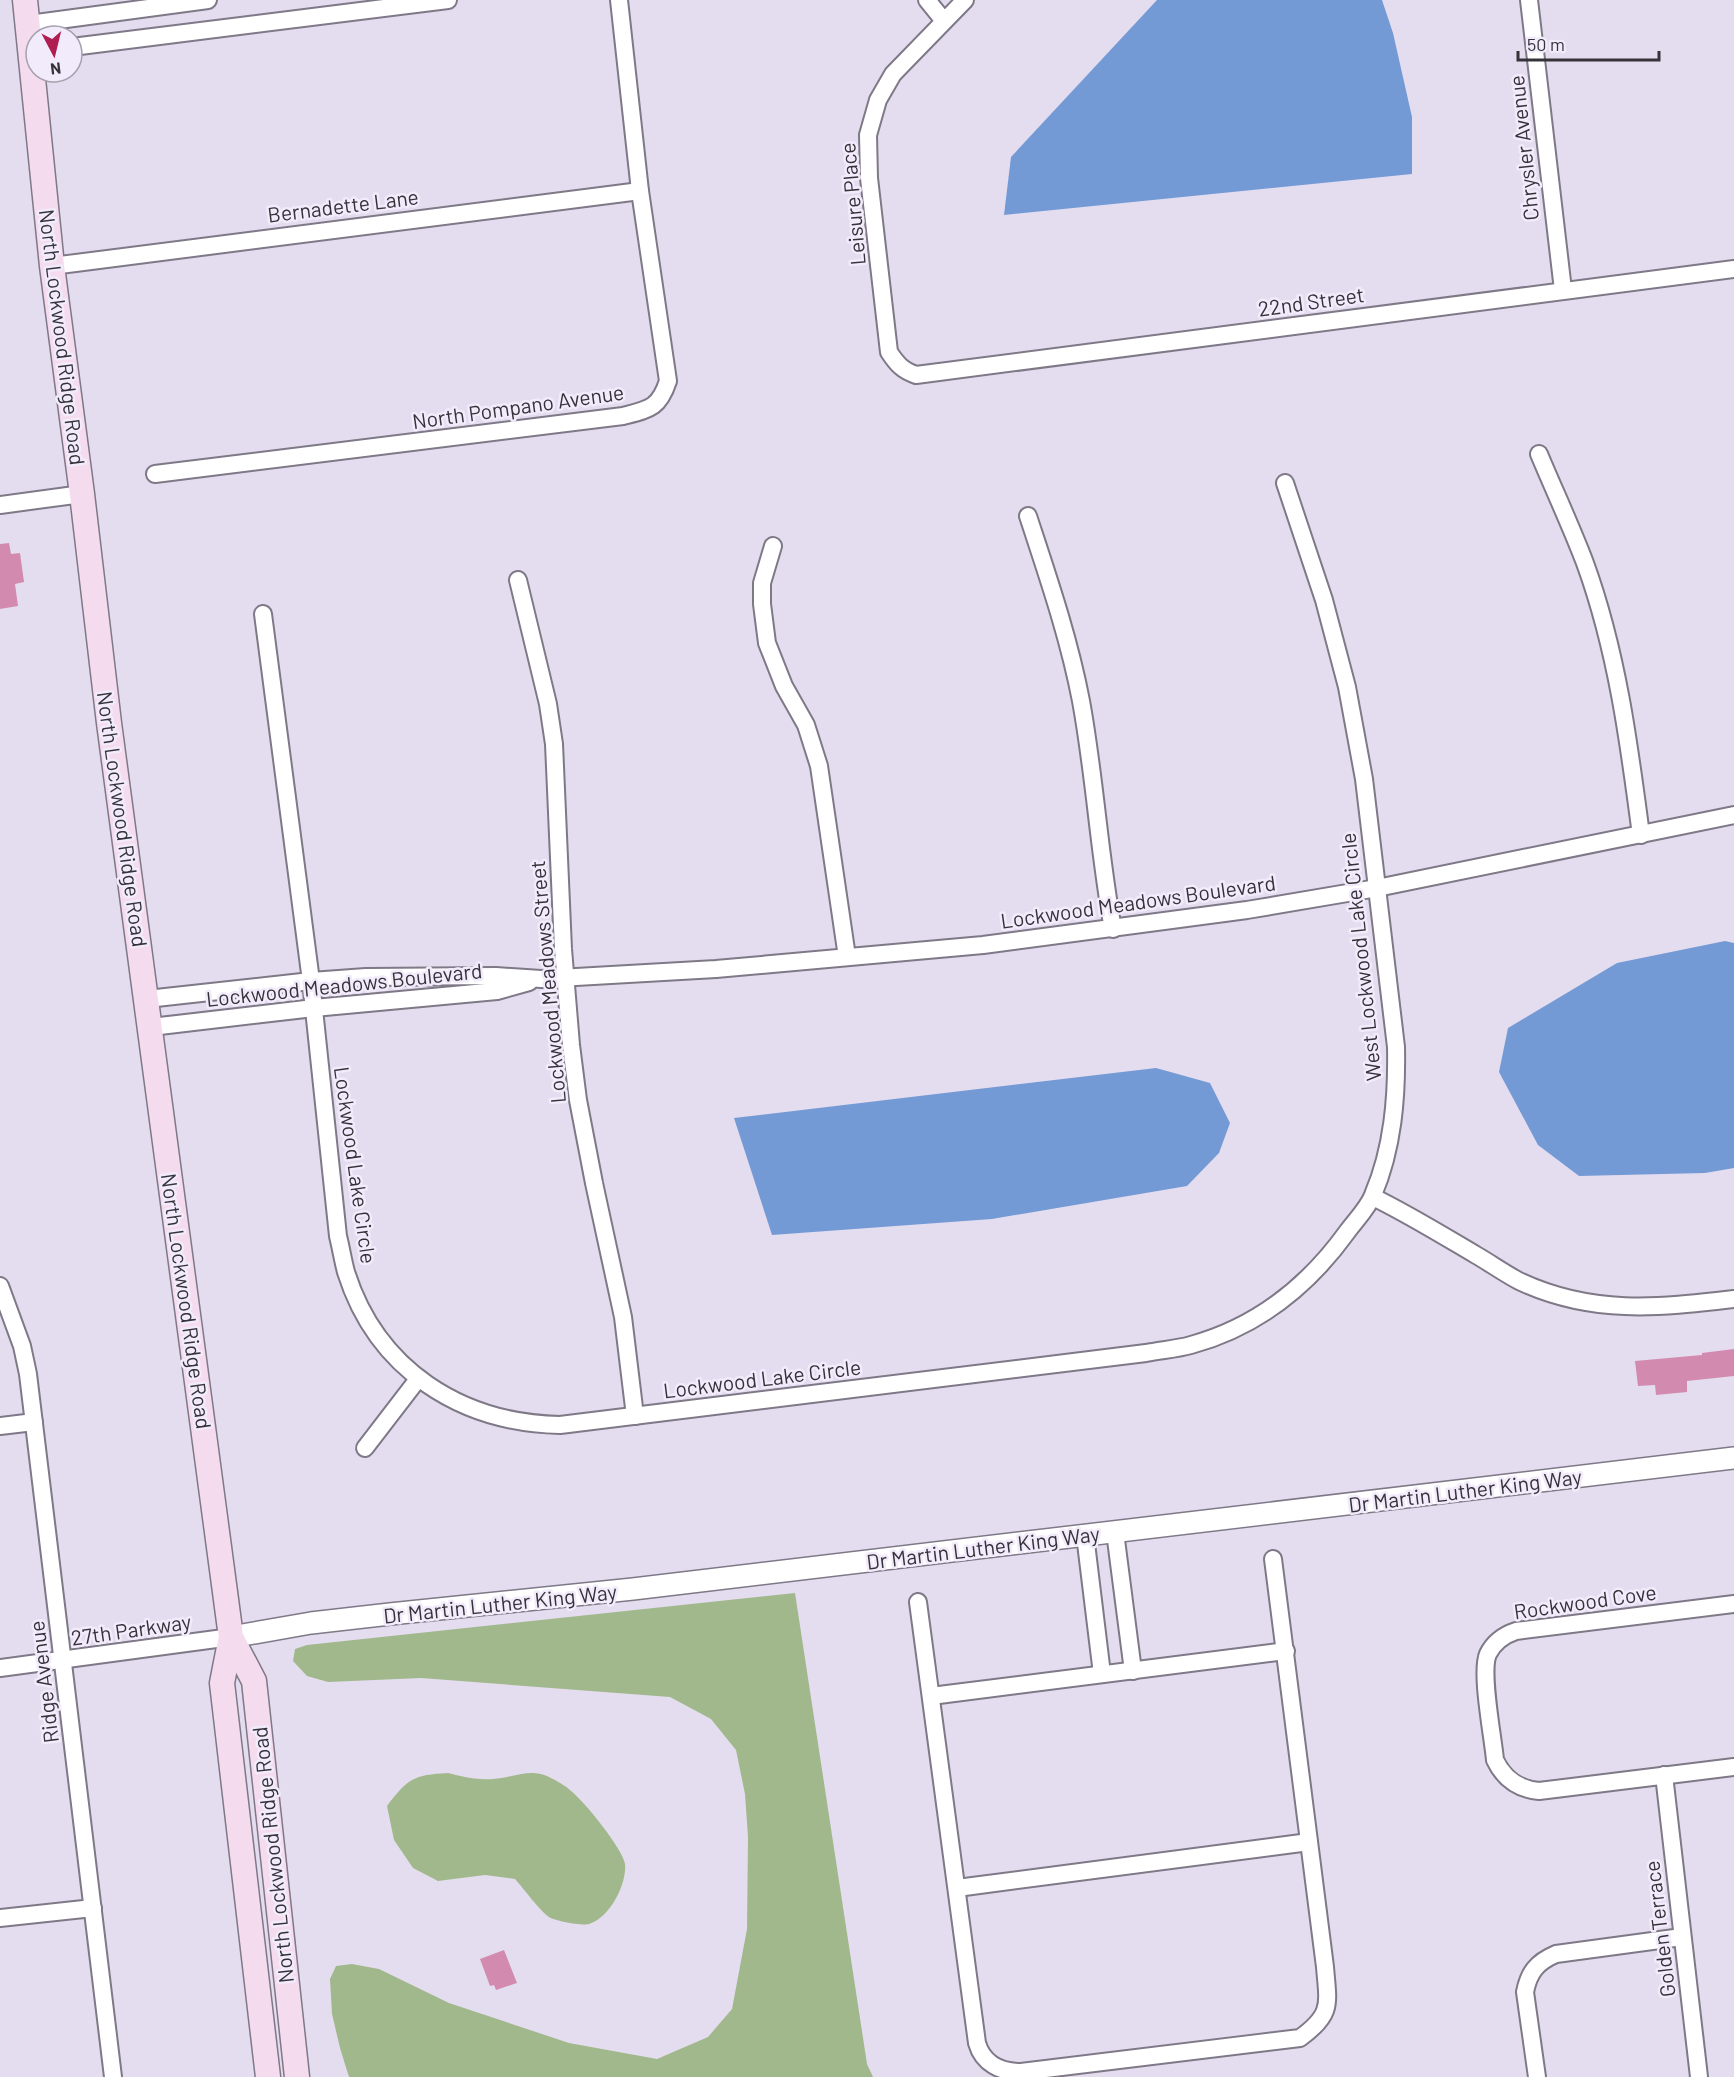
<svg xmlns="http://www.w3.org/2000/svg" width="1734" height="2077" viewBox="0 0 1734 2077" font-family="Barlow,sans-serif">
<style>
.green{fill:#a1b88c}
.water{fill:#749ad5}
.building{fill:#d28baf}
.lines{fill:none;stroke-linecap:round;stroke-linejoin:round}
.minor-casing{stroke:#7e7887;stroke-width:20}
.tertiary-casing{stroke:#7e7887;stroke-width:24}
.secondary-casing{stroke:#7e7887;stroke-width:27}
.minor{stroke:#fff;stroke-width:16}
.tertiary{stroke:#fff;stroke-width:21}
.secondary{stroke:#f5dbee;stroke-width:24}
.labels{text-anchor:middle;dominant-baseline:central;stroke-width:5;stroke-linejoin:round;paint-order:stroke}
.street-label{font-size:21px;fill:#353339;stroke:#f2ebfc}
</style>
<rect width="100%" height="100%" fill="#e4ddef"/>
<g class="green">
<polygon points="795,1593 867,2064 873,2077 349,2077 340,2048 332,2014 330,1979 336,1966 352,1964 379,1969 449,2003 569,2043 657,2059 708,2037 732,2009 747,1929 748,1837 745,1794 736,1750 711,1719 670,1697 421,1678 328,1682 307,1676 293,1661 295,1649 307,1645"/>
<path d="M448 1773C464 1777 477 1780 493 1779 511 1778 530 1768 547 1776 555 1780 565 1785 571 1791 584 1801 623 1849 625 1864 627 1884 610 1918 589 1924 582 1926 555 1921 549 1917 539 1910 524 1889 515 1879L485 1875 438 1881 413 1868 394 1840 387 1806C408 1778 414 1775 448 1773Z"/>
</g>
<g class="water">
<polygon points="1157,0 1382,0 1393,33 1412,117 1412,174 1004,215 1011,157"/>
<polygon points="1725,941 1734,943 1734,1168 1705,1173 1579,1176 1538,1145 1499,1072 1508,1028 1617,963"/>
<polygon points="1156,1068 1210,1083 1230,1123 1219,1153 1187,1186 992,1219 772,1235 734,1118"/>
</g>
<g class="building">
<polygon points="9,543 11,554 20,553 24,582 15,584 18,606 0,609 0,544"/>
<polygon points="1734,1349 1734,1376 1687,1381 1687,1392 1656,1395 1655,1385 1638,1386 1635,1361 1702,1355 1702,1353"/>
<polygon points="504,1950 517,1983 496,1990 494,1985 490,1986 480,1959"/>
</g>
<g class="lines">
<g class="minor-casing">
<g id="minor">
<polyline points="927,0 944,21"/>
<path d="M965 0 893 74 878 100 868 135 869 178 889 352C897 364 902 370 916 375L1734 269"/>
<polyline points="1529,0 1563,290"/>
<polyline points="29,24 208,0"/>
<polyline points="72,47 448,0"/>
<polyline points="52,266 640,191"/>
<path d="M1539 454C1554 490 1571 526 1585 563 1617 651 1629 743 1641 835"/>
<path d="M155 474 623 416C650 409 659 408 668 381L640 191 619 0"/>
<polyline points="0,505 82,494"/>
<path d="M1028 516C1048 577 1069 638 1081 701 1095 777 1099 854 1113 929"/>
<polyline points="773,546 762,583 762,604 767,643 784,686 806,725 819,766 847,957"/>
<polyline points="518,580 548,704 554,744 563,949 571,1045 578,1100 594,1183 623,1317 635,1416"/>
<path d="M263 614 311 981 338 1236C341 1248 343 1261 346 1272 377 1370 461 1423 560 1425L1146 1353C1161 1350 1177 1349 1191 1345 1257 1327 1308 1286 1347 1232 1355 1221 1368 1208 1373 1195 1393 1148 1397 1097 1396 1047L1364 779 1347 687 1324 600 1285 483"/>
<polyline points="147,999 311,981 366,977 496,976 541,979 716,969 983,945 1247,910 1377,888 1734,815"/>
<polyline points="151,1027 314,1008 497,991 529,982"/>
<path d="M1373 1197C1408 1214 1442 1235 1476 1255 1490 1263 1504 1273 1519 1281 1591 1315 1658 1308 1734 1299"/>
<polyline points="0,1286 22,1346 28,1374 113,2077"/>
<polyline points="0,1426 34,1422"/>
<polyline points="365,1448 418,1379"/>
<polyline points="1115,1532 1133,1671"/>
<polyline points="1085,1535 1102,1674"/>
<path d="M918 1602 977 2043C983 2064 1001 2072 1021 2072L1300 2038C1333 2014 1328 2004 1325 1967L1273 1559"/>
<path d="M1734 1604 1516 1631C1504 1635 1494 1642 1488 1654 1480 1672 1493 1737 1495 1760 1504 1779 1518 1789 1539 1791L1734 1767"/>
<polyline points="0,1668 231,1637"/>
<polyline points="931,1696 1286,1651"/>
<polyline points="1664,1775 1699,2077"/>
<polyline points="957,1888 1309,1842"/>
<polyline points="0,1918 93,1908"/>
<path d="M1537 2077 1525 1992C1529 1972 1537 1962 1556 1954L1682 1937"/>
</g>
</g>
<g class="tertiary-casing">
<polyline id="tertiary" points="231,1637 311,1623 390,1614 633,1589 1734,1458"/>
</g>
<g class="secondary-casing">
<g id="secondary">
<polyline points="25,0 52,266 82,494 109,723 231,1637 222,1683 268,2077"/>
<polyline points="231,1637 254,1681 297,2077"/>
</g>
</g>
<use href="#minor" class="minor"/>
<use href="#tertiary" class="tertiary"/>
<use href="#secondary" class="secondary"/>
</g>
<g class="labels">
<g class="street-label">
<text transform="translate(1523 148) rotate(-96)">Chrysler Avenue</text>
<text transform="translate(852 204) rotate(-95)">Leisure Place</text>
<text transform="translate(343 205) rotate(-7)">Bernadette Lane</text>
<text transform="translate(1311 301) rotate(-8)">22nd Street</text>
<text transform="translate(63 337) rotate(83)">North Lockwood Ridge Road</text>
<text transform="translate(518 406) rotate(-8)">North Pompano Avenue</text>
<text transform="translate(123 819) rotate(82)">North Lockwood Ridge Road</text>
<text transform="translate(1138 901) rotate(-8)">Lockwood Meadows Boulevard</text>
<text transform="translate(1360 957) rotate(-96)">West Lockwood Lake Circle</text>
<text transform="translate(547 982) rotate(-95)">Lockwood Meadows Street</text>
<text transform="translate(344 984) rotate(-6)">Lockwood Meadows Boulevard</text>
<text transform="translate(356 1165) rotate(82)">Lockwood Lake Circle</text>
<text transform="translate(187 1301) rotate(82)">North Lockwood Ridge Road</text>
<text transform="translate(762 1378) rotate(-7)">Lockwood Lake Circle</text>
<text transform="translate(1465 1490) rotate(-7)">Dr Martin Luther King Way</text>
<text transform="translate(983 1547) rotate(-7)">Dr Martin Luther King Way</text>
<text transform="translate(1585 1601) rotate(-8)">Rockwood Cove</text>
<text transform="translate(500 1603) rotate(-6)">Dr Martin Luther King Way</text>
<text transform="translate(131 1629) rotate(-8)">27th Parkway</text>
<text transform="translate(43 1682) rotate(-97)">Ridge Avenue</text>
<text transform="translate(272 1855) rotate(-96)">North Lockwood Ridge Road</text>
<text transform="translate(1659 1929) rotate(-97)">Golden Terrace</text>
</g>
</g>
<g transform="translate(54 54) rotate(173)"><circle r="28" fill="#f2ebfc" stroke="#a6a1ae" stroke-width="1.5"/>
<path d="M0-4.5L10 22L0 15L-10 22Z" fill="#af1e51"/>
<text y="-9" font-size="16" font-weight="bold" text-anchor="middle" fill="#353339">N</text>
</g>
<path d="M1518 51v9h141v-9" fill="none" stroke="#353339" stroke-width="3"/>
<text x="1527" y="51" font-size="18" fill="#353339" stroke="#f2ebfc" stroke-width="4.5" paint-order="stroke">50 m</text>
</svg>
